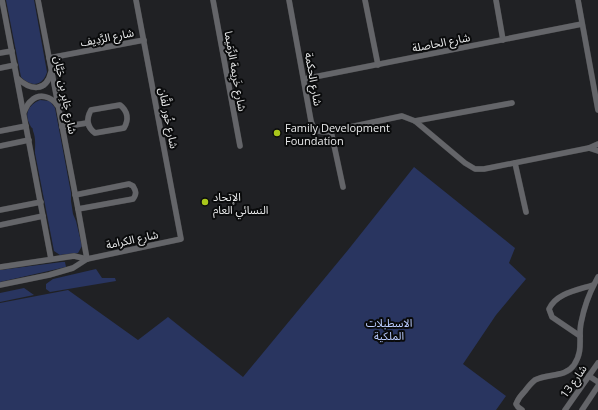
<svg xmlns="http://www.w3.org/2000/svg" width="598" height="410" viewBox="0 0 598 410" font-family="'Open Sans','Noto Sans Arabic',sans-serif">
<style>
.green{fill:#293560}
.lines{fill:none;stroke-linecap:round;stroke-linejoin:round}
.minor-casing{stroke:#3b3c3e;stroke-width:6}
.minor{stroke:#646569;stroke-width:5.5}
.poi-dot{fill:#a9c71b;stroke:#0a0b0c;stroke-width:1.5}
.labels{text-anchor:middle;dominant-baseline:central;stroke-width:4;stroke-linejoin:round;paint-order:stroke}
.street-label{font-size:11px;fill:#eaebec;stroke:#0a0b0c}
.poi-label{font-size:11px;fill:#eaebec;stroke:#0a0b0c;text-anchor:start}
.park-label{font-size:11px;fill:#bcf;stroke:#0a0b0c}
</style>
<rect width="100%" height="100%" fill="#202124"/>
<g class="green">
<path d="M6 0H34L47 72C43 86 31 88 21 77Z"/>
<path d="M40 100 50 101 55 108 71 193V201L73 214 76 221 82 246 78 253 60 255 54 251 35 153C35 146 36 138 33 131 32 125 33 131 30 125 24 114 28 105 40 100Z"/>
<polygon points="414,167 515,248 509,263 526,279 496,315 463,364 506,396 496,410 0,410 0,303 68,290 138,340 168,317 243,377 348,250"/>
<polygon points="62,262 65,262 66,267 0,282 0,270"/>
<polygon points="96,269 102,278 115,278 116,281 50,292 46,289 46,284 53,279"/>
<polygon points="24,288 34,295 0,302 0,293"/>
</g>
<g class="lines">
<g class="minor-casing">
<g id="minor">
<polyline points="2,0 51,259"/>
<polyline points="38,0 78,209 87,259"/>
<polyline points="213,0 240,146"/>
<path d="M289 0 311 121C314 132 321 133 331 131L402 116 415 121 465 163 475 169H484L589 148 598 144"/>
<polyline points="365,0 378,65"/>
<polyline points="496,0 503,40"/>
<polyline points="578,0 598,110"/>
<polyline points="0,53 12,51"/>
<polyline points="49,58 144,40"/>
<polyline points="0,68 15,65"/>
<path d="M17 78C30 90 46 93 51 72"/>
<polyline points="304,79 582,24"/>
<path d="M120 105C128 111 129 120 124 128L95 133C87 127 86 119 91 110Z"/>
<path d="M24 112C26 108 27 104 31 101 39 93 51 96 57 105"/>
<polyline points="415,121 512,103"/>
<polyline points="62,127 87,123"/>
<polyline points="0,131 26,126"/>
<polyline points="331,131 343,187"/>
<polyline points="0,146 29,140"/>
<polyline points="589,148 598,151"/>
<polyline points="515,163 526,212"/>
<path d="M75 195 129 184 133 186C136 191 137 194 133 199L78 209"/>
<polyline points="0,210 41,202"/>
<polyline points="0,225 43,216"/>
<polyline points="0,267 74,256 87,259"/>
<polyline points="0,285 49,275 73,268 87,259 181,239 136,0"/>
<path d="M580 336 552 317 549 309C556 293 578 290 593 285"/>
<polyline points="589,376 598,382"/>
<path d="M522 410 518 407 516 404C518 399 521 395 525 391 528 387 531 383 535 380 548 373 565 378 574 365 584 350 578 338 581 323 584 307 590 291 598 277"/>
<polyline points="565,410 598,363"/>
<polyline points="582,410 598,386"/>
</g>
</g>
<use href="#minor" class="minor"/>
</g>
<g class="poi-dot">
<circle cx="277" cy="133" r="4"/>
<circle cx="205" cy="202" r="4"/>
</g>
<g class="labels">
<g class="street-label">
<text transform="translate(107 37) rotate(-11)">شارع الرَّدِيف</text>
<text transform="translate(441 42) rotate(-11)">شارع الحاصلة</text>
<text transform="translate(236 71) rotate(80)">شارع خَرِيمة الرِّمَيما</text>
<text transform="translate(314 79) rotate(80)">شارع الحكمة</text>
<text transform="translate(66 95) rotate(79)">شارع جَابِر بن حَيَّان</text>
<text transform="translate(169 118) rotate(79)">شارع خُور لفَّان</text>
<text transform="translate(132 239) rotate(-12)">شارع الكرامة</text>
<text transform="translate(573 381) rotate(-55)">شارع 13</text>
</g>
<g class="poi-label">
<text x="285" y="127">Family Development<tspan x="285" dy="13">Foundation</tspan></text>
<text x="213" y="196">الإتحاد<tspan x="213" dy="13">النسائي العام</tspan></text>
</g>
<g class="park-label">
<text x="389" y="322">الاسطبلات<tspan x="389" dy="13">الملكية</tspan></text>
</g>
</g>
</svg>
